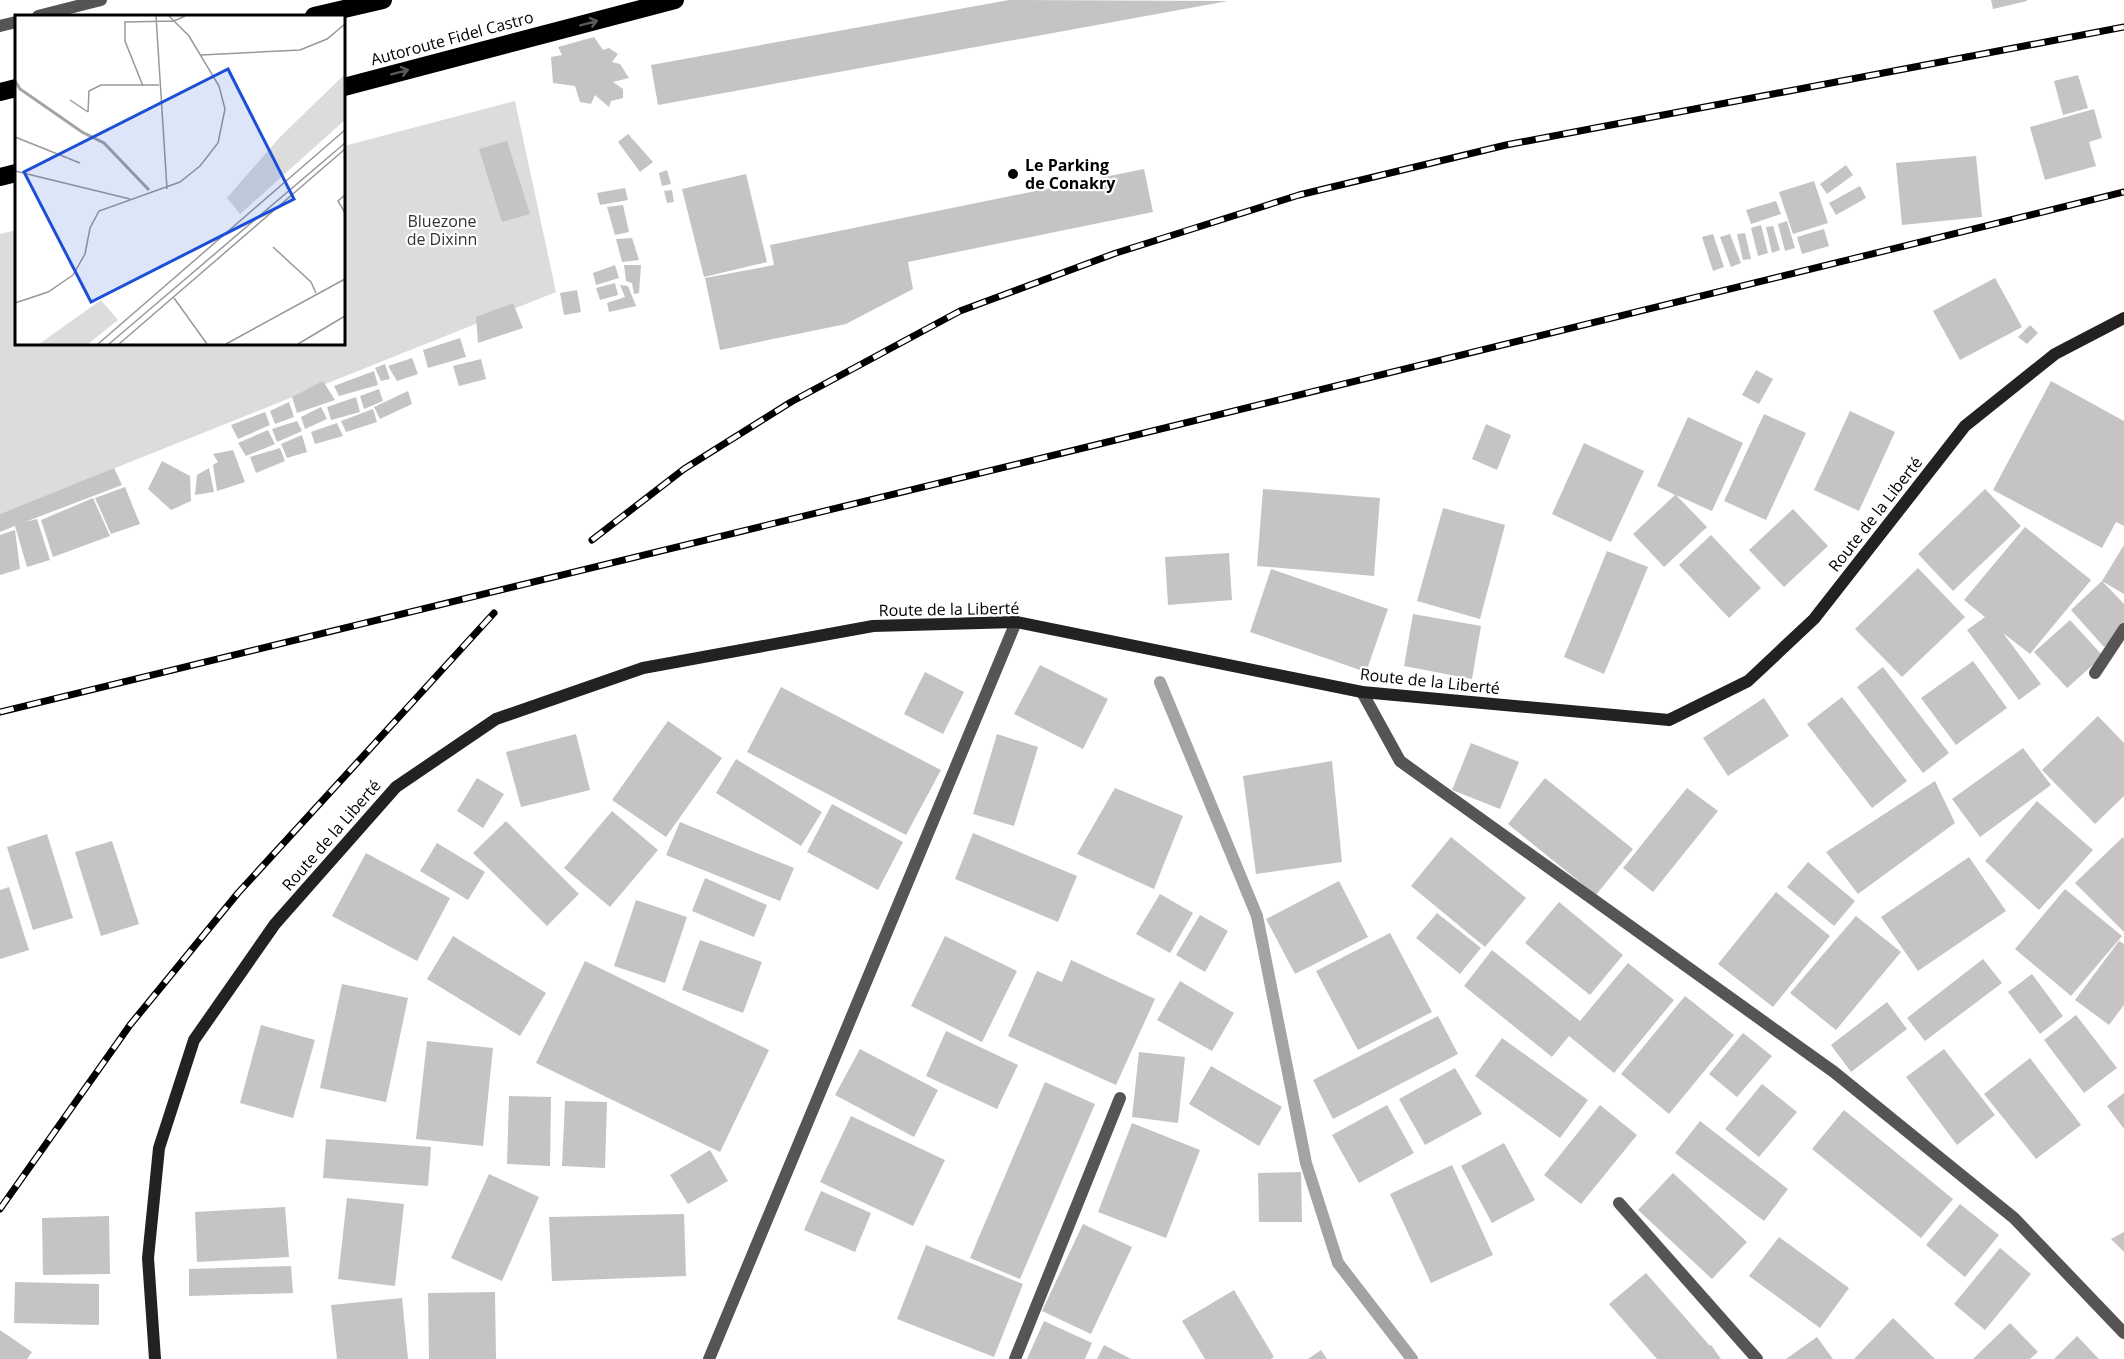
<svg xmlns="http://www.w3.org/2000/svg" width="2124" height="1359" viewBox="0 0 2124 1359" font-family="'Open Sans',sans-serif">
<style>
.green{fill:#dcdcdc}
.lines{fill:none;stroke-linecap:round;stroke-linejoin:round}
.stream{stroke:#a3a3a3;stroke-width:12}
.building{fill:#c4c4c4}
.lane{stroke:#555;stroke-width:12}
.street{stroke:#555;stroke-width:12}
.secondary{stroke:#222;stroke-width:12}
.highway{stroke:#000;stroke-width:18}
.rail-casing{stroke:#000;stroke-width:7}
.rail{stroke:#fff;stroke-width:4.5;stroke-dasharray:14;stroke-linecap:butt}
.oneway{stroke:#595959}
.poi-dot{fill:#000;stroke:#fff;stroke-width:2}
.labels{text-anchor:middle;dominant-baseline:central;stroke-width:4.5;stroke-linejoin:round;paint-order:stroke}
.street-label{font-size:16px;fill:#000;stroke:#fff}
.poi-label{font-size:16px;font-weight:bold;fill:#000;stroke:#fff;text-anchor:start}
.park-label{font-size:16px;fill:#333;stroke:#fff}
.inset-river{fill:none;stroke:#a3a3a3;stroke-width:3}
.inset-road{fill:none;stroke:#999;stroke-width:1.5}
.view{fill:#1d4ed8;fill-opacity:0.15;stroke:#1d4ed8;stroke-width:3}
.inset-edge{fill:none;stroke:#000;stroke-width:3}
</style>
<rect width="100%" height="100%" fill="#fff"/>
<polygon class="green" points="515,101 556,292 0,514 0,234 16,230 16,344 344,344 344,146"/>
<g class="lines">
<polyline class="stream" points="1160,682 1257,916 1306,1163 1338,1263 1412,1359"/>
</g>
<g class="building">
<polygon points="1009,0 1228,1 658,105 651,65"/>
<polygon points="1991,0 2027,0 2027,1 1993,9"/>
<polygon points="594,37 603,50 609,48 618,54 612,62 620,64 629,78 613,82 623,89 623,98 611,101 609,107 595,95 591,104 580,102 575,86 553,83 551,57 562,55 558,47"/>
<polygon points="2078,75 2088,108 2063,115 2054,81"/>
<polygon points="2094,109 2102,138 2089,142 2096,166 2045,180 2030,127"/>
<polygon points="628,134 653,162 640,172 618,142"/>
<polygon points="507,141 530,214 502,222 479,149"/>
<polygon points="1976,156 1982,217 1902,225 1896,163"/>
<polygon points="1846,165 1853,175 1827,194 1820,184"/>
<polygon points="1144,169 1153,212 908,262 913,289 846,324 720,350 705,278 774,265 770,245"/>
<polygon points="667,170 671,184 662,186 659,173"/>
<polygon points="746,174 767,262 704,277 682,189"/>
<polygon points="1814,181 1828,223 1793,234 1779,192"/>
<polygon points="1860,186 1866,198 1836,215 1829,203"/>
<polygon points="625,188 628,200 600,205 597,193"/>
<polygon points="672,190 674,202 667,203 664,191"/>
<polygon points="1776,201 1781,214 1751,224 1746,210"/>
<polygon points="623,205 629,232 615,235 607,207"/>
<polygon points="1787,221 1795,248 1785,251 1778,224"/>
<polygon points="1761,225 1768,253 1758,256 1751,228"/>
<polygon points="1773,226 1780,250 1772,253 1766,227"/>
<polygon points="1824,229 1829,246 1802,254 1797,237"/>
<polygon points="1745,233 1751,259 1743,260 1737,234"/>
<polygon points="1713,234 1724,267 1713,271 1702,237"/>
<polygon points="1730,234 1741,263 1731,267 1720,237"/>
<polygon points="632,238 639,260 622,262 616,239"/>
<polygon points="615,265 619,278 596,285 593,273"/>
<polygon points="624,265 641,265 639,293 634,294 632,283 626,281"/>
<polygon points="1995,278 2022,327 1960,360 1933,311"/>
<polygon points="615,283 618,295 600,300 596,288"/>
<polygon points="620,285 628,286 636,306 609,312 607,303 625,297"/>
<polygon points="577,290 581,312 564,315 560,293"/>
<polygon points="513,303 523,328 478,343 476,317"/>
<polygon points="2030,325 2038,333 2027,344 2018,337"/>
<polygon points="460,338 466,357 428,368 423,350"/>
<polygon points="412,358 418,374 397,381 388,366"/>
<polygon points="481,359 486,379 459,386 453,366"/>
<polygon points="385,364 390,379 381,381 375,368"/>
<polygon points="1756,370 1773,379 1759,404 1742,395"/>
<polygon points="374,371 378,385 339,396 334,386"/>
<polygon points="323,381 335,400 297,413 292,397"/>
<polygon points="2051,381 2124,421 2124,526 2116,522 2102,548 1993,490"/>
<polygon points="379,389 383,401 364,409 360,396"/>
<polygon points="408,391 412,404 380,419 374,407"/>
<polygon points="356,397 360,412 331,420 327,407"/>
<polygon points="289,402 294,417 275,424 270,411"/>
<polygon points="321,407 327,419 305,429 301,417"/>
<polygon points="373,409 377,422 346,432 341,421"/>
<polygon points="1850,411 1895,432 1859,511 1814,490"/>
<polygon points="265,412 270,425 238,439 231,425"/>
<polygon points="1764,414 1806,433 1766,520 1724,501"/>
<polygon points="1688,417 1743,443 1712,511 1676,495 1707,527 1664,567 1633,534 1675,495 1657,486"/>
<polygon points="297,421 302,431 277,442 272,429"/>
<polygon points="337,423 343,436 315,444 311,432"/>
<polygon points="1486,424 1511,435 1497,470 1472,459"/>
<polygon points="268,430 275,444 246,456 238,443"/>
<polygon points="302,435 307,452 287,458 281,444"/>
<polygon points="1584,443 1644,471 1611,542 1552,514"/>
<polygon points="280,448 285,461 256,473 250,457"/>
<polygon points="233,450 245,482 217,491 213,465 218,462 213,454"/>
<polygon points="162,461 190,476 191,501 171,510 148,489"/>
<polygon points="114,468 122,485 25,522 37,519 50,560 27,567 15,526 0,532 0,514"/>
<polygon points="209,468 214,492 195,495 197,475"/>
<polygon points="125,487 140,524 111,534 95,498"/>
<polygon points="1263,489 1380,498 1374,576 1257,566"/>
<polygon points="1985,489 2021,526 1953,591 1918,554"/>
<polygon points="93,498 110,536 53,557 41,520"/>
<polygon points="1443,508 1505,525 1480,619 1417,601"/>
<polygon points="1793,509 1828,546 1784,587 1749,550"/>
<polygon points="2025,527 2091,580 2030,654 2003,633 2041,684 2019,700 1967,630 1985,617 1964,600"/>
<polygon points="15,530 20,569 0,575 0,535"/>
<polygon points="1711,535 1761,588 1729,618 1679,565"/>
<polygon points="2124,545 2124,594 2102,581 2124,604 2124,630 2104,647 2071,610 2102,581"/>
<polygon points="1607,551 1648,567 1604,674 1564,657"/>
<polygon points="1229,553 1232,600 1168,605 1165,557"/>
<polygon points="1918,568 1965,617 1902,677 1855,629"/>
<polygon points="1271,569 1388,609 1366,672 1250,632"/>
<polygon points="1413,614 1481,626 1472,679 1404,666"/>
<polygon points="2070,620 2103,656 2067,688 2034,652"/>
<polygon points="1973,661 2007,708 1956,745 1921,698"/>
<polygon points="1040,665 1108,699 1083,749 1014,714"/>
<polygon points="1883,667 1949,753 1923,773 1857,687"/>
<polygon points="925,672 964,692 943,734 904,714"/>
<polygon points="781,687 941,770 906,835 747,752"/>
<polygon points="1842,697 1907,781 1872,808 1807,724"/>
<polygon points="1764,698 1789,736 1728,776 1703,738"/>
<polygon points="2098,716 2124,743 2124,796 2095,824 2042,770"/>
<polygon points="668,721 722,758 666,837 612,800"/>
<polygon points="576,734 590,790 521,807 506,752"/>
<polygon points="997,734 1038,747 1014,826 973,814"/>
<polygon points="1471,743 1519,762 1500,809 1452,790"/>
<polygon points="2023,748 2051,785 1980,837 1952,799"/>
<polygon points="736,759 822,812 801,846 716,793"/>
<polygon points="1332,761 1342,862 1256,874 1243,776"/>
<polygon points="477,778 504,794 483,828 457,811"/>
<polygon points="1545,778 1633,849 1596,895 1508,824"/>
<polygon points="1935,781 1955,823 1858,894 1826,852"/>
<polygon points="1115,788 1183,816 1154,889 1077,854"/>
<polygon points="1687,788 1718,811 1653,892 1623,868"/>
<polygon points="2037,801 2093,850 2039,910 1985,861"/>
<polygon points="832,804 903,842 878,890 807,852"/>
<polygon points="612,811 658,850 610,907 564,868"/>
<polygon points="506,821 579,894 547,926 473,853"/>
<polygon points="680,822 794,868 780,901 666,855"/>
<polygon points="973,833 1077,876 1058,922 955,879"/>
<polygon points="47,834 73,918 33,930 7,847"/>
<polygon points="1451,837 1526,898 1485,947 1411,886"/>
<polygon points="2123,837 2124,839 2124,932 2075,883"/>
<polygon points="112,841 139,924 101,936 75,852"/>
<polygon points="437,843 485,872 468,900 420,871"/>
<polygon points="366,853 450,898 417,961 332,916"/>
<polygon points="1969,857 2006,911 1918,971 1881,917"/>
<polygon points="1808,862 1855,901 1834,926 1787,887"/>
<polygon points="705,878 767,905 754,937 692,911"/>
<polygon points="1339,881 1368,937 1295,974 1266,919"/>
<polygon points="9,887 29,950 0,959 0,890"/>
<polygon points="2065,889 2122,936 2071,996 2015,949"/>
<polygon points="1776,892 1830,936 1773,1007 1718,964"/>
<polygon points="1160,894 1193,913 1170,953 1136,934"/>
<polygon points="636,900 687,917 665,983 614,966"/>
<polygon points="1559,902 1623,955 1590,995 1525,943"/>
<polygon points="1437,913 1481,948 1460,974 1416,938"/>
<polygon points="1200,915 1228,931 1205,972 1176,955"/>
<polygon points="1856,916 1901,952 1836,1030 1790,993"/>
<polygon points="1390,933 1432,1012 1358,1050 1316,971"/>
<polygon points="453,936 546,993 520,1036 427,979"/>
<polygon points="945,936 1017,971 982,1042 911,1006"/>
<polygon points="700,940 762,962 743,1013 682,990"/>
<polygon points="2119,941 2124,944 2124,1005 2109,1025 2075,1000"/>
<polygon points="1492,950 1580,1021 1628,963 1674,1000 1614,1073 1569,1036 1552,1057 1464,986"/>
<polygon points="1983,959 2002,983 1925,1041 1907,1018"/>
<polygon points="1071,960 1155,999 1116,1085 1008,1036 1037,971 1062,982"/>
<polygon points="585,961 769,1050 720,1152 536,1063"/>
<polygon points="2032,974 2063,1016 2040,1034 2008,992"/>
<polygon points="1180,981 1234,1013 1212,1051 1157,1020"/>
<polygon points="342,984 408,998 386,1102 320,1088"/>
<polygon points="1685,996 1734,1035 1669,1114 1621,1074"/>
<polygon points="1887,1002 1907,1029 1851,1072 1831,1045"/>
<polygon points="2076,1015 2117,1068 2084,1093 2044,1040"/>
<polygon points="1438,1016 1458,1054 1333,1119 1313,1080"/>
<polygon points="261,1025 315,1040 293,1118 240,1103"/>
<polygon points="946,1031 1018,1065 997,1109 926,1076"/>
<polygon points="1743,1033 1772,1056 1737,1097 1709,1074"/>
<polygon points="1502,1038 1588,1100 1560,1138 1475,1076"/>
<polygon points="427,1041 493,1048 483,1146 416,1139"/>
<polygon points="860,1049 938,1090 914,1137 835,1095"/>
<polygon points="1944,1049 1995,1115 1957,1145 1906,1077"/>
<polygon points="1139,1052 1185,1057 1178,1123 1132,1117"/>
<polygon points="2030,1058 2081,1125 2036,1159 1984,1094"/>
<polygon points="1211,1066 1282,1107 1259,1146 1189,1104"/>
<polygon points="1455,1068 1482,1114 1425,1145 1399,1099"/>
<polygon points="1045,1082 1095,1104 1020,1279 970,1258"/>
<polygon points="1762,1084 1797,1112 1759,1157 1725,1129"/>
<polygon points="2124,1093 2124,1129 2107,1106"/>
<polygon points="509,1096 551,1097 550,1166 507,1164"/>
<polygon points="565,1101 607,1102 605,1168 562,1166"/>
<polygon points="1387,1105 1414,1153 1359,1183 1332,1135"/>
<polygon points="1600,1105 1637,1135 1581,1204 1544,1175"/>
<polygon points="1844,1110 1953,1199 1921,1238 1812,1149"/>
<polygon points="851,1116 945,1160 913,1226 820,1182"/>
<polygon points="1700,1121 1788,1189 1764,1221 1675,1153"/>
<polygon points="1132,1123 1200,1150 1166,1238 1098,1212"/>
<polygon points="326,1139 431,1147 428,1186 323,1178"/>
<polygon points="1504,1143 1535,1200 1492,1223 1461,1166"/>
<polygon points="710,1150 728,1181 688,1204 670,1175"/>
<polygon points="1452,1165 1493,1255 1431,1283 1390,1194"/>
<polygon points="1301,1172 1302,1222 1259,1222 1258,1173"/>
<polygon points="1673,1173 1747,1242 1712,1279 1638,1210"/>
<polygon points="489,1174 539,1197 502,1281 451,1258"/>
<polygon points="821,1191 871,1213 855,1252 804,1230"/>
<polygon points="347,1198 404,1204 395,1286 338,1279"/>
<polygon points="1960,1204 1999,1235 1965,1277 1926,1245"/>
<polygon points="285,1207 289,1257 197,1262 195,1212"/>
<polygon points="684,1214 686,1276 552,1281 549,1217"/>
<polygon points="109,1216 110,1274 43,1275 42,1218"/>
<polygon points="1083,1224 1132,1247 1091,1334 1042,1311"/>
<polygon points="2124,1232 2124,1252 2111,1239"/>
<polygon points="1779,1237 1849,1288 1820,1328 1749,1276"/>
<polygon points="926,1245 1023,1284 994,1357 897,1319"/>
<polygon points="2000,1248 2031,1274 1985,1330 1954,1304"/>
<polygon points="291,1266 293,1293 189,1296 189,1269"/>
<polygon points="1646,1273 1710,1346 1711,1345 1721,1359 1657,1359 1609,1304"/>
<polygon points="15,1282 99,1284 99,1325 14,1323"/>
<polygon points="1234,1290 1274,1357 1271,1359 1205,1359 1182,1321"/>
<polygon points="495,1292 496,1359 429,1359 428,1293"/>
<polygon points="402,1298 408,1359 337,1359 331,1305"/>
<polygon points="1893,1318 1935,1359 1854,1359"/>
<polygon points="1044,1321 1092,1343 1085,1359 1027,1359"/>
<polygon points="2010,1323 2038,1352 2030,1359 1973,1359"/>
<polygon points="0,1330 32,1352 27,1359 0,1359"/>
<polygon points="2077,1336 2099,1359 2054,1359"/>
<polygon points="1817,1337 1833,1359 1786,1359"/>
<polygon points="1104,1345 1131,1359 1097,1359"/>
<polygon points="1321,1350 1327,1359 1308,1359"/>
</g>
<g class="lines">
<g class="lane">
<polyline points="2095,673 2124,629"/>
<polyline points="1015,1359 1120,1098"/>
</g>
<g class="street">
<polyline points="38,16 101,0"/>
<polyline points="0,26 16,22"/>
<polyline points="1362,692 1400,761 1834,1072 2014,1218 2124,1333"/>
<polyline points="1619,1203 1757,1359"/>
<polyline points="709,1359 1016,622"/>
</g>
<polyline class="secondary" points="155,1359 148,1258 159,1148 194,1040 275,924 396,787 496,719 643,668 873,626 1016,622 1362,692 1669,720 1748,681 1814,619 1965,426 2055,354 2124,318"/>
<g class="highway">
<polyline points="314,16 383,0"/>
<polyline points="344,87 675,0"/>
<polyline points="0,92 16,88"/>
<polyline points="0,177 16,173"/>
</g>
<g class="rail-casing">
<g id="rail">
<polyline points="592,540 684,469 791,402 960,311 1116,253 1299,195 1506,145 2124,27"/>
<polyline points="0,712 1079,449 2124,192"/>
<polyline points="0,1209 130,1025 238,893 494,613"/>
</g>
</g>
<use href="#rail" class="rail"/>
</g>
<defs><path id="oneway-shaft" d="M-6 0H5M1.5-3L5.5 0L1.5 3" fill="none" stroke-width="1.6" stroke-linecap="round" stroke-linejoin="round" transform="scale(1.5)"/></defs>
<g class="oneway">
<use href="#oneway-shaft" transform="translate(589 23) rotate(-15)"/>
<use href="#oneway-shaft" transform="translate(400 72) rotate(-15)"/>
</g>
<circle class="poi-dot" cx="1013" cy="174" r="6"/>
<g class="labels">
<g class="street-label">
<text transform="translate(452 38) rotate(-15)">Autoroute Fidel Castro</text>
<text transform="translate(1875 514) rotate(-52)">Route de la Liberté</text>
<text transform="translate(949 609) rotate(-1)">Route de la Liberté</text>
<text transform="translate(1430 681) rotate(6)">Route de la Liberté</text>
<text transform="translate(331 835) rotate(-49)">Route de la Liberté</text>
</g>
<g class="poi-label">
<text x="1025" y="165">Le Parking<tspan x="1025" dy="18">de Conakry</tspan></text>
</g>
<g class="park-label">
<text x="442" y="221">Bluezone<tspan x="442" dy="18">de Dixinn</tspan></text>
</g>
</g>
<g transform="translate(15 15)">
<rect width="330" height="330" fill="#fff"/>
<path d="M330 59V105L225 199 212 183 265 122ZM86 285 103 305 73 329H24Z" fill="#dcdcdc"/>
<path class="inset-river" d="M0 66 5 74 67 117 89 128 134 175"/>
<path class="inset-road" d="M141 1 152 174M186 40 285 35 312 24 330 9M128 71 110 26V7L159 6 170 1M55 85 73 97M73 97 74 76 86 70H144M0 122 65 148M0 156 115 184M330 180 323 186 330 198M258 232 296 267 301 278M159 283 192 329M0 288 33 277 58 260 70 239 75 213 84 196 165 167 185 151 203 128 210 94 204 71 174 21 154 1M83 329 330 115M94 329 330 128M104 329 330 134M211 329 330 264M283 329 330 301"/>
<path class="view" d="M213 54 279 184 76 287 9 157Z"/>
<rect width="330" height="330" class="inset-edge"/>
</g>
</svg>
